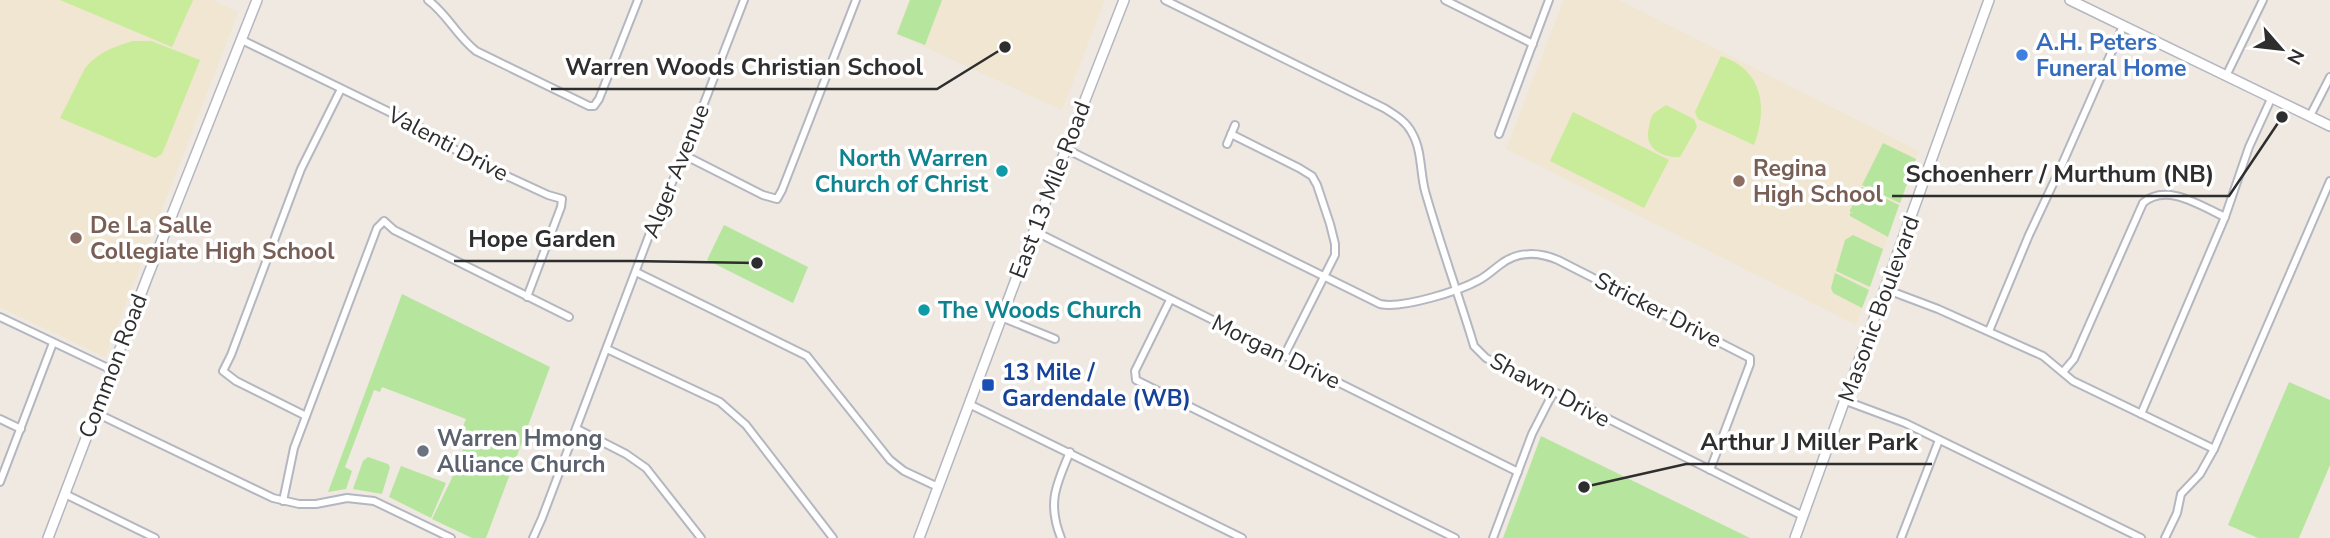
<svg xmlns="http://www.w3.org/2000/svg" width="2330" height="538" viewBox="0 0 2330 538" font-family="'Nunito Sans',sans-serif">
<style>
.education{fill:#f0e6d1}
.green{fill:#b6e59e}
.pitch{fill:#c9ec9a}
.lines{fill:none;stroke-linecap:round;stroke-linejoin:round}
.street-casing{stroke:#b4b7c1;stroke-width:10}
.secondary-casing{stroke:#b4b7c1;stroke-width:12}
.street{stroke:#fff;stroke-width:6}
.secondary{stroke:#fff;stroke-width:9}
.shop-dot{fill:#3f7fe0;stroke:#fff;stroke-width:2.5}
.culture-dot{fill:#0f9aa8;stroke:#fff;stroke-width:2.5}
.education-dot{fill:#8d6e63;stroke:#fff;stroke-width:2.5}
.transit-dot{fill:#1a4fb4;stroke:#fff;stroke-width:2.5}
.worship-dot{fill:#6b7280;stroke:#fff;stroke-width:2.5}
.labels{text-anchor:middle;dominant-baseline:central;stroke-width:7;stroke-linejoin:round;paint-order:stroke}
.shop-label{font-size:23px;font-weight:bold;fill:#366cbe;stroke:#fff;text-anchor:start}
.street-label{font-size:23px;fill:#2e2e2e;stroke:#fff}
.culture-label{font-size:23px;font-weight:bold;fill:#0d838f;stroke:#fff;text-anchor:end}
.education-label{font-size:23px;font-weight:bold;fill:#785e54;stroke:#fff;text-anchor:start}
.transit-label{font-size:23px;font-weight:bold;fill:#164399;stroke:#fff;text-anchor:start}
.worship-label{font-size:23px;font-weight:bold;fill:#5b616d;stroke:#fff;text-anchor:start}
.leader{fill:none;stroke:#2e2e2e;stroke-width:2.5}
.callout-dot{fill:#2e2e2e;stroke:#fff;stroke-width:2.5}
.callout-label{font-size:24px;text-anchor:middle;font-weight:bold;fill:#2e2e2e;stroke:#fff;stroke-width:7;stroke-linejoin:round;paint-order:stroke}
</style>
<rect width="100%" height="100%" fill="#efe9e1"/>
<g class="education">
<polygon points="0,0 212,0 238,12 105,357 0,307"/>
<polygon points="909,0 1105,0 1062,110 896,34"/>
<polygon points="1564,0 1619,0 1919,151 1856,325 1506,149"/>
</g>
<g class="green">
<polygon points="910,0 942,0 925,45 897,34"/>
<polygon points="1883,143 1916,159 1900,203 1862,185"/>
<polygon points="1862,187 1899,205 1888,237 1850,216 1850,213 1853,212 1850,212 1850,210"/>
<polygon points="724,225 808,267 793,303 707,260"/>
<polygon points="1853,235 1883,249 1870,287 1836,271 1845,240"/>
<polygon points="1835,273 1869,290 1862,308 1833,293 1831,288"/>
<polygon points="402,294 550,367 486,538 472,538 432,519 451,480 465,444 464,440 459,436 466,419 382,387 380,392 374,390 345,467 352,471 346,489 328,492"/>
<polygon points="2289,382 2330,400 2330,465 2299,538 2258,538 2228,525"/>
<polygon points="1541,436 1750,538 1503,538"/>
<polygon points="368,457 388,464 390,467 382,494 353,489 363,461"/>
<polygon points="401,466 446,483 431,518 389,497"/>
</g>
<g class="pitch">
<polygon points="60,0 193,0 172,47"/>
<path d="M133 41H151L200 60 162 154 155 158 60 118 85 68C99 52 113 47 133 41Z"/>
<path d="M1721 56C1763 70 1768 108 1754 145L1698 119 1695 112Z"/>
<path d="M1666 105 1694 119 1697 127 1680 157C1662 158 1643 148 1649 127 1650 123 1650 119 1652 116 1654 112 1662 108 1666 105Z"/>
<polygon points="1573,112 1669,160 1644,208 1550,161"/>
</g>
<g class="lines">
<g class="street-casing">
<g id="street">
<path d="M428 0C447 14 457 36 476 51L589 106H594L599 99 638 0"/>
<path d="M1165 0 1384 108C1395 115 1406 121 1412 133 1422 150 1420 172 1425 191 1439 240 1456 288 1471 336L1474 346 1486 358 1803 516"/>
<polyline points="1445,0 1533,44"/>
<polyline points="242,40 418,126 452,148 496,171 548,195 562,199 561,207 527,297"/>
<polyline points="2226,76 2263,0"/>
<polyline points="2310,116 2330,77"/>
<polyline points="1231,134 1299,168 1312,176 1317,185 1330,224 1335,244 1335,255 1284,356"/>
<polyline points="1499,134 1549,0"/>
<polyline points="1227,144 1235,125"/>
<path d="M1066 149 1380 304C1402 309 1459 291 1479 280 1487 276 1494 269 1501 264 1518 251 1539 252 1558 260L1750 358V364L1710 470"/>
<polyline points="684,155 763,195 777,199 782,190 856,0"/>
<polyline points="1034,231 1518,472"/>
<polyline points="636,272 807,356 890,460 904,471 938,487"/>
<polyline points="1885,289 1938,309 2043,356 2073,381 2214,449"/>
<polyline points="1170,300 1135,371 1136,380 1455,538"/>
<polyline points="0,317 112,370"/>
<polyline points="1001,317 1055,339"/>
<polyline points="1989,331 2029,235 2060,169 2123,26"/>
<polyline points="607,349 720,402 746,425 833,538"/>
<path d="M2063 372 2074 359 2143 203C2166 182 2201 206 2225 217"/>
<polyline points="1846,401 1905,423 2141,538"/>
<polyline points="969,404 1242,538"/>
<polyline points="96,413 273,498 299,504 316,504 347,498 374,501 451,538"/>
<polyline points="2141,414 2225,217 2249,147 2271,99"/>
<polyline points="306,416 236,381 223,371 231,355 301,169 341,89"/>
<polyline points="0,419 21,429"/>
<polyline points="577,429 626,454 646,468 701,538"/>
<polyline points="0,482 53,343"/>
<polyline points="65,494 155,538"/>
<polyline points="283,501 294,448 377,228 384,221 394,230 569,317"/>
<polyline points="533,538 542,518 650,233 684,155 744,0"/>
<path d="M1061 538C1047 503 1056 485 1070 452"/>
<polyline points="1493,538 1532,434 1553,393"/>
<polyline points="1901,538 1939,440"/>
<polyline points="2165,538 2177,513 2181,494 2200,474 2214,449 2330,181"/>
</g>
</g>
<g class="secondary-casing">
<g id="secondary">
<polyline points="2070,0 2330,126"/>
<polyline points="48,538 147,278 257,0"/>
<polyline points="919,538 1034,231 1124,0"/>
<polyline points="1795,538 1989,0"/>
</g>
</g>
<use href="#street" class="street"/>
<use href="#secondary" class="secondary"/>
</g>
<circle class="shop-dot" cx="2022" cy="55" r="7"/>
<g class="culture-dot">
<circle cx="1002" cy="171" r="7"/>
<circle cx="924" cy="310" r="7"/>
</g>
<g class="education-dot">
<circle cx="1739" cy="181" r="7"/>
<circle cx="76" cy="238" r="7"/>
</g>
<rect class="transit-dot" x="981" y="378" width="14" height="14" rx="3.5"/>
<circle class="worship-dot" cx="423" cy="451" r="7"/>
<g class="labels">
<g class="shop-label">
<text x="2036" y="42">A.H. Peters<tspan x="2036" dy="26">Funeral Home</tspan></text>
</g>
<g class="street-label">
<text transform="translate(448 144) rotate(28)">Valenti Drive</text>
<text transform="translate(676 171) rotate(-68)">Alger Avenue</text>
<text transform="translate(1050 190) rotate(-69)">East 13 Mile Road</text>
<text transform="translate(1879 309) rotate(-70)">Masonic Boulevard</text>
<text transform="translate(1658 310) rotate(27)">Stricker Drive</text>
<text transform="translate(1276 352) rotate(26)">Morgan Drive</text>
<text transform="translate(113 366) rotate(-69)">Common Road</text>
<text transform="translate(1550 390) rotate(28)">Shawn Drive</text>
</g>
<g class="culture-label">
<text x="988" y="158">North Warren<tspan x="988" dy="26">Church of Christ</tspan></text>
<text x="938" y="310" text-anchor="start">The Woods Church</text>
</g>
<g class="education-label">
<text x="1753" y="168">Regina<tspan x="1753" dy="26">High School</tspan></text>
<text x="90" y="225">De La Salle<tspan x="90" dy="26">Collegiate High School</tspan></text>
</g>
<g class="transit-label">
<text x="1002" y="372">13 Mile /<tspan x="1002" dy="26">Gardendale (WB)</tspan></text>
</g>
<g class="worship-label">
<text x="437" y="438">Warren Hmong<tspan x="437" dy="26">Alliance Church</tspan></text>
</g>
</g>
<path class="leader" d="M1005 47L937 89H551M2282 117L2229 196H1892M757 263L630 261H454M1584 487L1686 464H1932"/>
<g class="callout-dot">
<circle cx="1005" cy="47" r="7"/>
<circle cx="2282" cy="117" r="7"/>
<circle cx="757" cy="263" r="7"/>
<circle cx="1584" cy="487" r="7"/>
</g>
<g class="callout-label">
<text x="744" y="75">Warren Woods Christian School</text>
<text x="2060" y="182">Schoenherr / Murthum (NB)</text>
<text x="542" y="247">Hope Garden</text>
<text x="1809" y="450">Arthur J Miller Park</text>
</g>
<g transform="translate(2281 49) rotate(118)" stroke="#ffffff" stroke-width="5" paint-order="stroke">
<path d="M0-5L12 26L0 18L-12 26Z" fill="#2e2e2e"/>
<text y="-10" font-size="19" font-weight="bold" text-anchor="middle" fill="#2e2e2e">N</text>
</g>
</svg>
